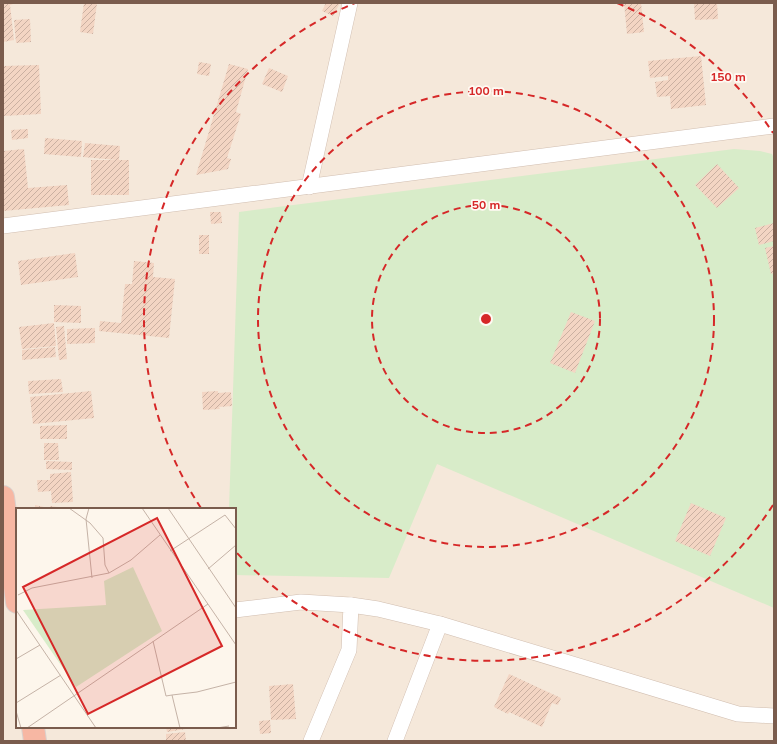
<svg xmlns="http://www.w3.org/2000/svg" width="777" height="744" viewBox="0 0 777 744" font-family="Mulish,sans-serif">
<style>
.residential{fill:#f5e8da;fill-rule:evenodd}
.garden{fill:#d8ecc9}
.building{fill:url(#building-hatch)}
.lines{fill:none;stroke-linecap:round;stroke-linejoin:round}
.street-casing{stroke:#d1beb0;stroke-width:16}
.highway-casing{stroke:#dad1cd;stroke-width:24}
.street{stroke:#fff;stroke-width:15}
.highway{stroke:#f7b7a3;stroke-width:22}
.ring{fill:none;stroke:#d62828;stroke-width:2;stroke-dasharray:7 5}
.inset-road{fill:none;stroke:#c5b3a7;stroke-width:1}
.view{fill:#d62828;fill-opacity:0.15;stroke:#d62828;stroke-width:2}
.inset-edge{fill:none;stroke:#7a5c4d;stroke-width:2}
.centre{fill:#d62828;stroke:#fffaf3;stroke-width:2}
.ring-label{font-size:12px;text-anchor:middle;font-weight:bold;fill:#d62828;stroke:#fffaf3;stroke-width:3.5;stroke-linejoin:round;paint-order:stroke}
</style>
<defs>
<pattern id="building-hatch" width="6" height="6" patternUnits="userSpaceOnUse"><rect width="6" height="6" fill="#f3d5c3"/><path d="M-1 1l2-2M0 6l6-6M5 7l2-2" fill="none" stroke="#cab0a1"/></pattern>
</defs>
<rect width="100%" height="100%" fill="#fdf6ec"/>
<path class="residential" d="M3 3H774V741H3ZM17 509H235V727H17Z"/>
<polygon class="garden" points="734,149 760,151 772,154 774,159 774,608 437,464 389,578 235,575 235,509 229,509 239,212"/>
<g class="building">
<polygon points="3,3 16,3 10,5 14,40 3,42"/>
<polygon points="84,3 97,3 93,34 80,32"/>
<polygon points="326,3 340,3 333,16 322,11"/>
<polygon points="624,3 641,3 644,32 627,34"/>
<polygon points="694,3 717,3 718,19 695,20"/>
<polygon points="30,19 31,42 16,43 14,20"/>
<polygon points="701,56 706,105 671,109 670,96 657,97 655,82 668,80 668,76 650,78 648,61"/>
<polygon points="199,62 211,64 209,76 197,74"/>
<polygon points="229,64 248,69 236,112 241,114 227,158 231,159 228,169 196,175"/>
<polygon points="39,65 41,114 3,116 3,66"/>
<polygon points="269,68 288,76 282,92 262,84"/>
<polygon points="28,129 28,138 12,140 11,130"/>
<polygon points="45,138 82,141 81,157 44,154"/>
<polygon points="85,143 120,146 119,160 129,160 129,195 91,195 91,160 117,160 83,157"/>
<polygon points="24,149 28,188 67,185 69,205 3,211 3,151"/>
<polygon points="717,164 739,188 717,208 695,185"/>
<polygon points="210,212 221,212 222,223 211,224"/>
<polygon points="774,223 774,241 759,245 755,228"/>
<rect x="199" y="235" width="10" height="19"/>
<polygon points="774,246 774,273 771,274 765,248"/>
<polygon points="75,253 78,277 21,285 18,261"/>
<polygon points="134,261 154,263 153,277 175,279 169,338 99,331 100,321 121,323 125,284 132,284"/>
<polygon points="54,305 81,306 81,323 54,322"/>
<polygon points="571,312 595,321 575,373 550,363"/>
<polygon points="54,323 56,346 22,349 19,327"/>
<polygon points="64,326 67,359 59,360 56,327"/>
<polygon points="95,328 95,343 67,344 67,329"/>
<polygon points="55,347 56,357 22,360 22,350"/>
<polygon points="61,379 63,392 29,394 28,381"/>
<polygon points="91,391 94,418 33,424 30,397"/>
<polygon points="218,391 218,393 231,392 232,406 219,407 220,409 203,410 202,392"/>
<polygon points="67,425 67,439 40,439 40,426"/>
<polygon points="44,443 58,443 59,460 44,460"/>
<polygon points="46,461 72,462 72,470 46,469"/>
<polygon points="71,472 73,502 52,503 51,491 38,492 37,480 50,480 50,474"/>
<polygon points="691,503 726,518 710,556 675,541"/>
<polygon points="35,505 44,507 44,509 35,509"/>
<polygon points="50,506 65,508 65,509 50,509"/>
<polygon points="509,674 561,698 558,705 552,703 542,727 509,712 508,714 494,707"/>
<polygon points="293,684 296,719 271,720 269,686"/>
<polygon points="270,720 271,733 260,734 259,721"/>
<polygon points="166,727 185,727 186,729 167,732"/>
<polygon points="185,732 186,741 166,741 166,734"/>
</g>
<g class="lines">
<g class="street-casing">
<g id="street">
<polyline points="309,187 350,3"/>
<polyline points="3,226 774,126"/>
<polyline points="351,605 378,609 440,624 738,714 774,716"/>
<polyline points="235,610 301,602 351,605 349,650 311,741"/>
<polyline points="395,741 440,624"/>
</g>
</g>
<g class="highway-casing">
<g id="highway">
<polyline points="3,497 17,602"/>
<polyline points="33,727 35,741"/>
</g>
</g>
<use href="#street" class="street"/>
<use href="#highway" class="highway"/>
</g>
<g class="ring">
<circle cx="486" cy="319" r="114"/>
<circle cx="486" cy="319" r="228"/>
<path d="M773 505A342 342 0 0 1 236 552M201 508A342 342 0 0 1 355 3M617 3A342 342 0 0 1 773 133"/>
</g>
<g transform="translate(16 508)">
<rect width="220" height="220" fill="#fdf6ec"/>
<path d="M117 59 146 123 60 179 7 102 90 97 88 73Z" fill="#d8ecc9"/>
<path class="inset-road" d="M53 0 74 15 87 30 89 57 93 65 115 52 144 27M73 0 70 11 76 70M126 0 220 137M152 0 220 100M154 43 209 7 220 21M0 59V89M192 61 220 37M2 87 16 80 93 65M0 102 80 220M137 133 150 188 156 187 164 220M0 151 24 137M156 187 181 184 220 174M0 195 45 167M0 203 5 220M11 220 192 96M201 220 213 218"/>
<path class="view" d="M141 10 206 138 72 206 7 79Z"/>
<rect width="220" height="220" class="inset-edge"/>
</g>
<circle cx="486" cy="319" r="6" class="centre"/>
<g class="ring-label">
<text x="728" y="81">150 m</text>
<text x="486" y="95">100 m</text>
<text x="486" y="209">50 m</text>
</g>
<rect width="777" height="744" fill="none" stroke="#7a5c4d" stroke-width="8"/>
</svg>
